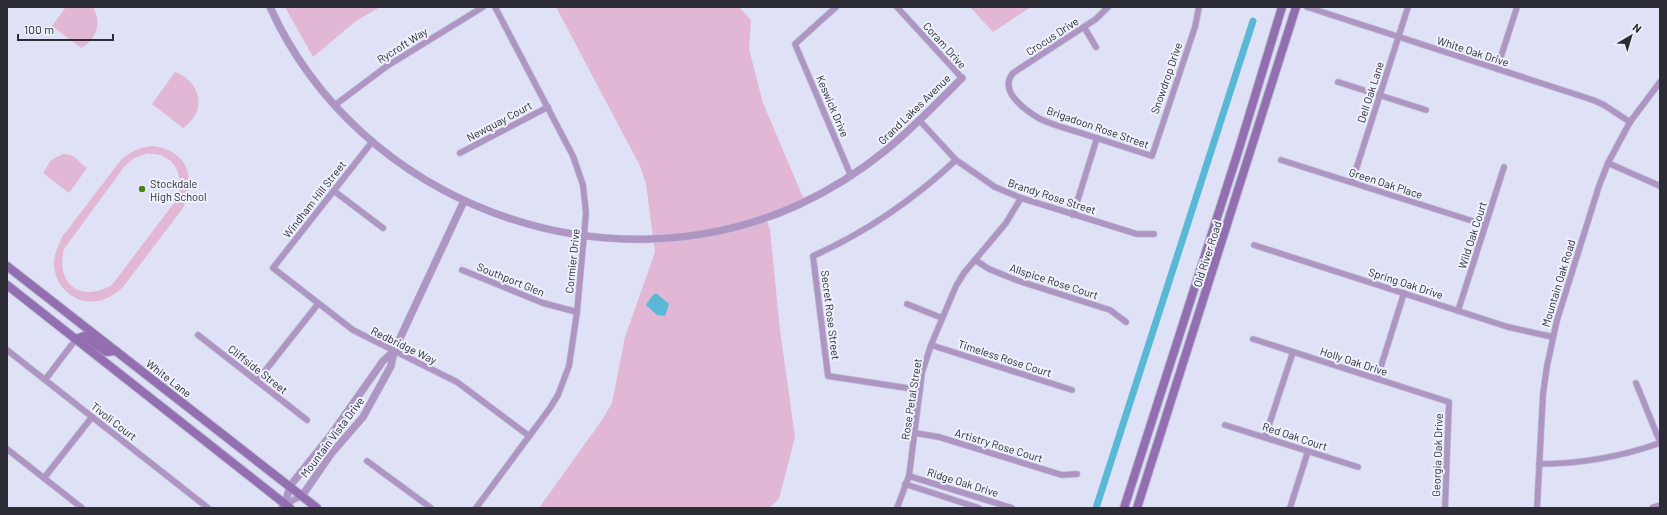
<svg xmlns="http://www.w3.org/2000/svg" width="1667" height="515" viewBox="0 0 1667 515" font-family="Barlow,sans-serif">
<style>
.green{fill:#e2b6d5;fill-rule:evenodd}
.water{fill:#59b8d5}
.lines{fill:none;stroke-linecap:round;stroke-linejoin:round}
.canal{stroke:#59b8d5;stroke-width:7}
.minor-casing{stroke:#bbbecf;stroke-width:7}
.tertiary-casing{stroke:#bbbecf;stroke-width:8}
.secondary-casing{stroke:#bbbecf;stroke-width:10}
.minor{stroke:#ae95c4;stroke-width:5.5}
.tertiary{stroke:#ae95c4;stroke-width:7}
.secondary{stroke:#936fb2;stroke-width:8}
.poi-dot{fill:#4d7f11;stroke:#eef0fc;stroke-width:1.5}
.labels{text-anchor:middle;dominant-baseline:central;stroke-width:4;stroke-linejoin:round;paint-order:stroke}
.street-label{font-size:11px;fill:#2c2d34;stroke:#eef0fc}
.poi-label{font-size:11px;fill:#2c2d34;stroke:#eef0fc;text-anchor:start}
</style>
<rect width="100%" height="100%" fill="#dfe2f6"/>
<g class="green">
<path d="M66 7H93C102 23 97 39 81 48L52 26Z"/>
<polygon points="285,7 380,7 356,21 313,57"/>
<polygon points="556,7 739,7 751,20 749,49 763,103 805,202 766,218 770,230 780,330 795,437 779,499 769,508 539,508 602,420 612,403 625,337 655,252 646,184 640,166"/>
<polygon points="970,7 1031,7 993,32"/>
<path d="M175 72C202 82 207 112 183 128L152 104Z"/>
<path d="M154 146C189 152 196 178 183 208L123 287C116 293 110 298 102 300 77 307 54 288 54 263 54 253 59 245 62 237L121 160C131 151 140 147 154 146ZM146 154C173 152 186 174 177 199L112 285C81 303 55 284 64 249L124 167 134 158Z"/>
<path d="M63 154C76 154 78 162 87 168L69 193 43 173 51 160Z"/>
</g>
<polygon class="water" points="656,293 669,304 665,316 657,315 646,305 652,296"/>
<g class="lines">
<polyline class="canal" points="1096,508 1253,21"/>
<g class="minor-casing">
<g id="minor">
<polyline points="836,7 795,44 851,176"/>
<polyline points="897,7 962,78"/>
<path d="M1108 7 1096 19 1013 73C998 91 1025 110 1040 119 1053 125 1068 129 1081 133 1105 141 1128 148 1152 156L1195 27 1199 7"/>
<polyline points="1307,7 1593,100 1604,105 1630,122"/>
<polyline points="1084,27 1096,47"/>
<polyline points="1497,69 1517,7"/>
<polyline points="1338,82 1426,110"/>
<polyline points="335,105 387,66 483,7"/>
<polyline points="920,121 956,160 995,187 1021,198 1137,234 1154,234"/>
<polyline points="372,142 273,268 353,330 457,382 529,436"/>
<polyline points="460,153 548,107"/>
<polyline points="1281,160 1485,225"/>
<polyline points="1608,163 1660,186"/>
<polyline points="1352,182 1408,7"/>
<polyline points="334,191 383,228"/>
<polyline points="1073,215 1097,138"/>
<polyline points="1254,245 1508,327 1553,337"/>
<polyline points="975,260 989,269 1016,280 1110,310 1126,322"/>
<polyline points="462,270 543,303 577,312"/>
<polyline points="907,304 942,318"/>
<polyline points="1458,311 1504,167"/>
<polyline points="198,335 307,420"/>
<polyline points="1253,339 1449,402 1445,508"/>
<polyline points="931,345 1072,390"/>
<polyline points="7,350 208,508"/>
<polyline points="1377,379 1404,293"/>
<polyline points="45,380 76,339"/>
<polyline points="257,381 318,304"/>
<polyline points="1636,383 1660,442"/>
<path d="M920 390 828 376 813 256C867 232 913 200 956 160"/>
<polyline points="1225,425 1358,467"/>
<polyline points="915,433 939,437 1062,475 1077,474"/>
<polyline points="1265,437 1293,352"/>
<polyline points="7,449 82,508"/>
<polyline points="367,461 431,508"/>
<path d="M1539 464C1581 464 1620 457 1660 443"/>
<polyline points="909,476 1012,508"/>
<polyline points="44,478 92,417"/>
<polyline points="905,484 979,508"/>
<polyline points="285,504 302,496"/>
<polyline points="476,508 550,408 558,395 569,366 577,312 586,213 583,185 573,156 495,7"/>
<polyline points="897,508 909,476 922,373 931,345 956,286 964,273 1006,223 1021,198"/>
<polyline points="1290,508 1308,451"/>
<polyline points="1537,508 1543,394 1547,366 1557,320 1599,186 1608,163 1630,122 1660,82"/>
</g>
</g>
<g class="tertiary-casing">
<g id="tertiary">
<path d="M270 7C359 203 602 294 798 205 868 173 909 132 962 78"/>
<polyline points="302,496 331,454 363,417 391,366 394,351 464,201"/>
<polyline points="282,508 285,504 290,486 330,436 383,361 394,351"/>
<polyline points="1653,508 1660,506"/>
</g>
</g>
<g class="secondary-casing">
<g id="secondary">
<polyline points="7,266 317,508"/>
<polyline points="7,285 290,508"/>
<polyline points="76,339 84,336 106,352 116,351"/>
<polyline points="1124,508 1238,152 1282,7"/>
<polyline points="1137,508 1296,7"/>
</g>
</g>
<use href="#minor" class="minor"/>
<use href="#tertiary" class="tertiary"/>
<use href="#secondary" class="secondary"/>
</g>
<circle class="poi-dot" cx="142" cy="189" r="4"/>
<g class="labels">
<g class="street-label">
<text transform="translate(1052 36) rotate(-33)">Crocus Drive</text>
<text transform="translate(402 45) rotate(-32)">Rycroft Way</text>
<text transform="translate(945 45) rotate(48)">Coram Drive</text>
<text transform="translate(1473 51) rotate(18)">White Oak Drive</text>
<text transform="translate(1166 78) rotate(-71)">Snowdrop Drive</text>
<text transform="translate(1370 92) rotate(-72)">Dell Oak Lane</text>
<text transform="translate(833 106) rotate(67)">Keswick Drive</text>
<text transform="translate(914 109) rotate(-44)">Grand Lakes Avenue</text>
<text transform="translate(499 121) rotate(-28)">Newquay Court</text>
<text transform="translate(1098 127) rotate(19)">Brigadoon Rose Street</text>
<text transform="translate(1386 183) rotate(18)">Green Oak Place</text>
<text transform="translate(1052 196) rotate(18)">Brandy Rose Street</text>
<text transform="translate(314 199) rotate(-52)">Windham Hill Street</text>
<text transform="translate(1472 235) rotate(-72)">Wild Oak Court</text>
<text transform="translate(1207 254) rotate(-72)">Old River Road</text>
<text transform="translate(572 261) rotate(-84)">Cormier Drive</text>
<text transform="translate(511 279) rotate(22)">Southport Glen</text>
<text transform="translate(1054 281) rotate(18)">Allspice Rose Court</text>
<text transform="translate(1406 283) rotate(18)">Spring Oak Drive</text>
<text transform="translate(1558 283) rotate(-73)">Mountain Oak Road</text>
<text transform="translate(831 315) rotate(83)">Secret Rose Street</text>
<text transform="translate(404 345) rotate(26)">Redbridge Way</text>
<text transform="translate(1005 358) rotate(18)">Timeless Rose Court</text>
<text transform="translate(1354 361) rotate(18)">Holly Oak Drive</text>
<text transform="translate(258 369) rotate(38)">Cliffside Street</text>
<text transform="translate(169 378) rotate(38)">White Lane</text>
<text transform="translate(911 399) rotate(-81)">Rose Petal Street</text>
<text transform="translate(114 421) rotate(38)">Tivoli Court</text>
<text transform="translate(1295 436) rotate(18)">Red Oak Court</text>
<text transform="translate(332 437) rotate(-53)">Mountain Vista Drive</text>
<text transform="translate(999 445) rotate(17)">Artistry Rose Court</text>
<text transform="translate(1437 455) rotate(-88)">Georgia Oak Drive</text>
<text transform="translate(963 482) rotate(17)">Ridge Oak Drive</text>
</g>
<g class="poi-label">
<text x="150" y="183">Stockdale<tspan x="150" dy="13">High School</tspan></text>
</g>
</g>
<rect width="1667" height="515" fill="none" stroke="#2c2d34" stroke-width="16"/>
<g transform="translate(1631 36) rotate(38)" stroke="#eef0fc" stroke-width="3" paint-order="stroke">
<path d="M0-3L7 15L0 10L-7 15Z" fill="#2c2d34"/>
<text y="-6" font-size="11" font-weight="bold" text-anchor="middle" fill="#2c2d34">N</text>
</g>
<path d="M18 34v6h95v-6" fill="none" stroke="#2c2d34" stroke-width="2"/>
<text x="24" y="34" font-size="12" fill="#2c2d34" stroke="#eef0fc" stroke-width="3" paint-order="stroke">100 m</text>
</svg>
